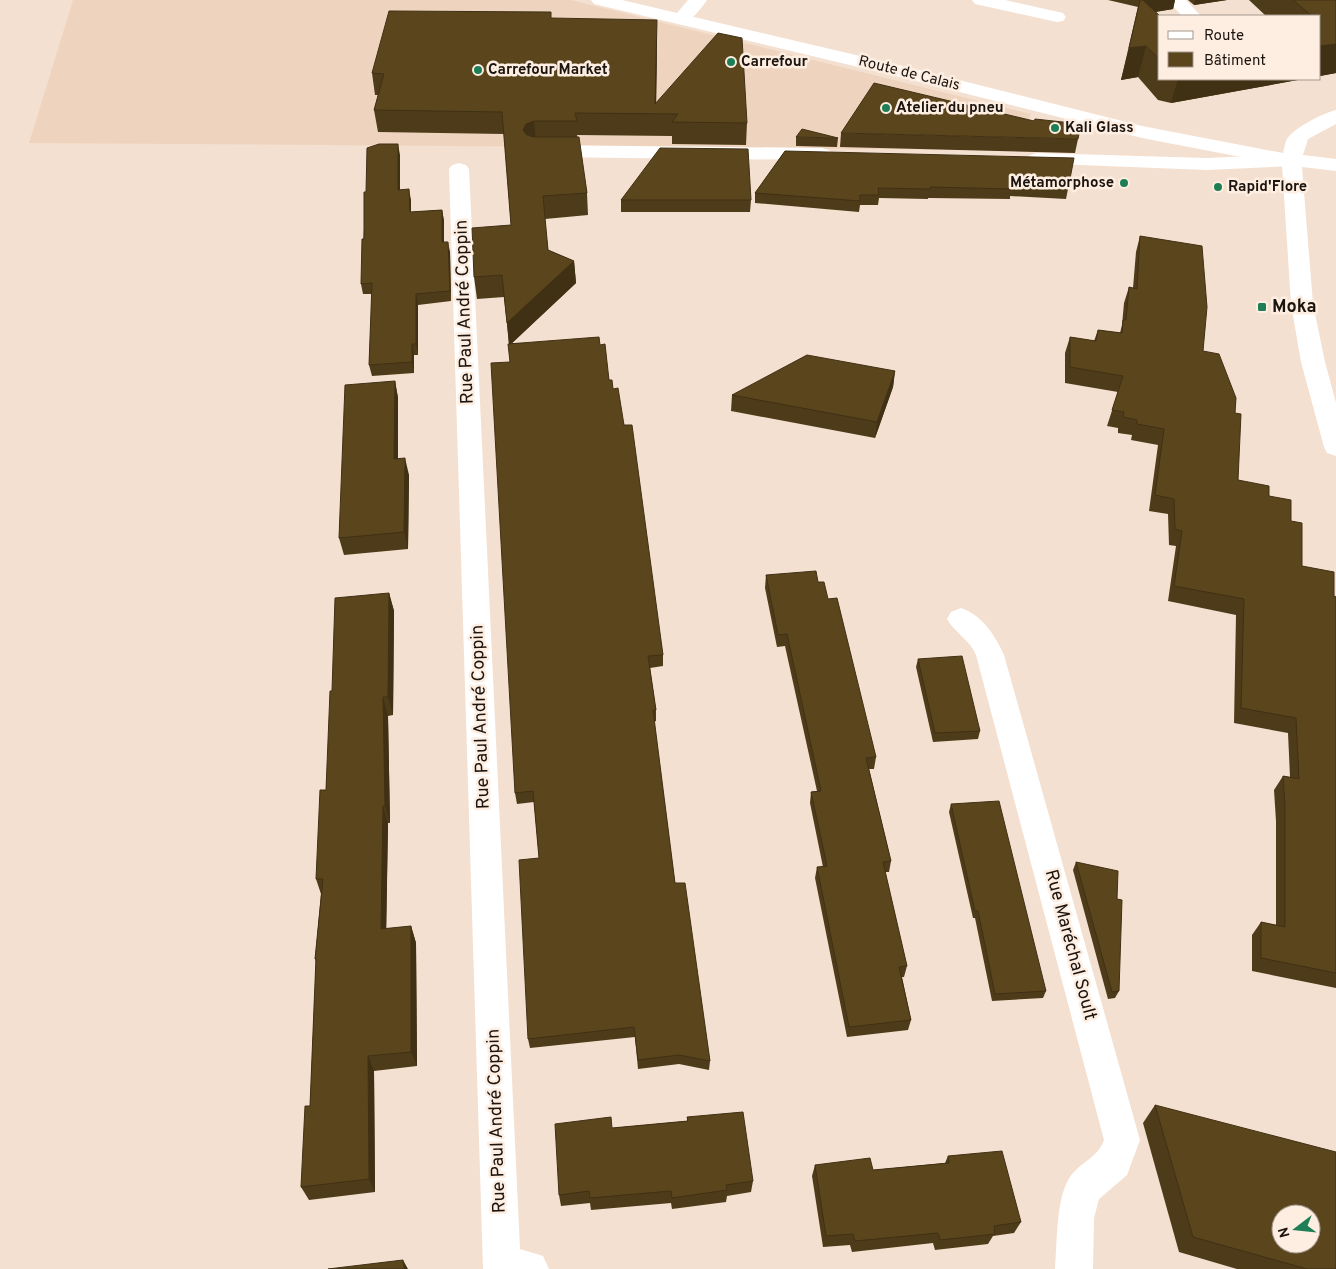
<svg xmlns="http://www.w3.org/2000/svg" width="1336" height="1269" viewBox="0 0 1336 1269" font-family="Overpass,sans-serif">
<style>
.built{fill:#eed4bf}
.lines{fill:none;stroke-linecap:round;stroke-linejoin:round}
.minor{fill:#fff;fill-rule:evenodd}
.secondary{fill:#fff;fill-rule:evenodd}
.wall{fill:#4e3b19}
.shaded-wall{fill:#403014}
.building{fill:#5b451d;stroke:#403014;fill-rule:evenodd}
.poi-dot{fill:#1e7e56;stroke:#feeee1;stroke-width:2}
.labels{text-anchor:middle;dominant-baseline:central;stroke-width:5;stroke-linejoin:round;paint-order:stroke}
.far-poi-label{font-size:15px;font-weight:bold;fill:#1b140f;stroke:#feeee1;text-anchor:start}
.far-street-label{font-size:15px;fill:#1b140f;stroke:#feeee1}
.poi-label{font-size:18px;font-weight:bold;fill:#1b140f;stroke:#feeee1;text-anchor:start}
.street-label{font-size:18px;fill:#1b140f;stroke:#feeee1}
</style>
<rect width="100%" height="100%" fill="#f4e0d0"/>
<polygon class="built" points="73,0 571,0 1031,114 1013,150 29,143"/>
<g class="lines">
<g class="minor">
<path d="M688 0H707C699 11 689 26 675 23L672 19Z"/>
<polygon points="972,0 1005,0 1063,13 1066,17 1063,21 1057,22 975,4"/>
<polygon points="1167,0 1186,0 1200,15 1182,16"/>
<polygon points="543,145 822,148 829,150 832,154 829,158 822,160 543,157 536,155 533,151 536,147"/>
<polygon points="1037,153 1207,158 1292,154 1299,156 1302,160 1299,164 1292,166 1207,170 1030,163 1027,159 1030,155"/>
<polygon points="459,163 466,165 469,169 520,1249 543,1256 549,1269 483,1269 449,169 452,165"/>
<path d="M961 608C982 615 995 635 1004 655L1140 1140 1127 1175 1099 1199 1094 1218 1093 1269H1055C1057 1244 1056 1197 1070 1177 1080 1162 1097 1159 1104 1140L976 655C970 640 955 633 947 619L951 612Z"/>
</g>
<path class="secondary" d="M591 0H622L907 67 1142 126 1283 153C1284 149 1285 144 1286 141 1291 129 1323 113 1336 110V124L1308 139 1303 155 1336 159V171L1302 167 1313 304 1325 362 1336 403V456L1327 453 1324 447 1301 362 1291 304 1282 165 1142 138 904 78 594 4Z"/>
</g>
<g class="wall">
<polygon points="1108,0 1175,0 1173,9 1155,12 1160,16 1160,79 1303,79 1171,103 1158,100 1138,77 1121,80 1138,7"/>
<polygon points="1188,0 1227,0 1194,5"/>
<polygon points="1249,0 1336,0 1336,73 1320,76 1320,16 1266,16"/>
<polygon points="551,18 657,41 656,104 747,123 746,145 672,144 672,136 577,135 587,193 588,215 545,219 548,250 574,261 576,283 512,343 600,345 609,380 613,389 624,425 663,655 663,666 650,668 656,710 656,721 654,722 675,883 710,1061 709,1070 679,1064 638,1069 635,1037 530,1048 528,1039 539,858 534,802 517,804 515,793 510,362 509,343 504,297 477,299 474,277 511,225 504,134 378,132 374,110 378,95 375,95 372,73"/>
<polygon points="841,133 1078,139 1075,153 840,147"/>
<polygon points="796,137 838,138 837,147 796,146"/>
<polygon points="785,151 1068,189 1066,199 1010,196 1010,199 928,198 928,199 879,198 878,205 860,205 859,212 755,203 755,193"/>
<polygon points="400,155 400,190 411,200 411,212 442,210 444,221 444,242 450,252 451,301 418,305 418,355 414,355 414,373 372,376 369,365 372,294 363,294 361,284 366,192"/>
<polygon points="621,200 751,200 750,212 621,212"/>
<polygon points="1140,236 1203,351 1235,413 1238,480 1269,496 1291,521 1302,566 1334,596 1336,597 1336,988 1252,971 1252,935 1261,922 1276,925 1276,821 1274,790 1283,776 1290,777 1288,733 1234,723 1236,615 1168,601 1176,546 1169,545 1168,514 1149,511 1158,445 1131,440 1132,435 1118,433 1118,428 1107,426 1118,392 1065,383 1065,353 1070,337 1094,341 1098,330 1120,333 1122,325 1124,303 1129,287 1133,288 1136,252"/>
<polygon points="895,371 893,387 875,438 731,411 732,395"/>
<polygon points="395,381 398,398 398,458 409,475 408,549 344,555 339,538"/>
<polygon points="766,575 818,582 828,599 876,757 874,769 869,769 891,861 889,872 885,872 907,966 904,977 902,977 911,1020 908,1030 847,1037 815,878 817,867 823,867 810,803 811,792 817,791 785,646 777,647 765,588"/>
<polygon points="389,593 394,611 393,715 388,716 390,823 388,823 386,929 411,926 416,943 417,1066 374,1071 375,1192 309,1200 301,1187 310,1106 316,962 315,959 321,894 316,879 326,790 332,691"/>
<polygon points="918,659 980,731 978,739 933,742 916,667"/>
<polygon points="951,804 1046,991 1043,998 992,1001 975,918 973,918 949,812"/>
<polygon points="1076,862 1117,899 1119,991 1115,998 1108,999 1073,870"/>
<polygon points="1155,1105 1336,1269 1237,1269 1179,1252 1143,1123"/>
<polygon points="687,1117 753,1181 751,1192 727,1196 726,1202 672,1209 671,1203 591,1210 590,1203 561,1206 559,1195 612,1128 687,1121"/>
<polygon points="948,1156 1021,1222 1014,1233 993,1236 988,1244 935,1250 933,1243 852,1252 850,1245 823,1247 812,1176 815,1165 873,1170 945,1163"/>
</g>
<g class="shaded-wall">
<polygon points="1140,0 1175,0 1173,9 1137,15"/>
<polygon points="1195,0 1227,0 1194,5"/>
<polygon points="657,20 657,41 656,114 655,114"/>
<polygon points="1336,44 1336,73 1320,76 1320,46"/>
<polygon points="1146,46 1138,77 1121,80 1129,48"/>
<polygon points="1178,79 1303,79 1171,103"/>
<polygon points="534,121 536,143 528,146 523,130 526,124"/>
<polygon points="398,144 400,155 400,201 398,190"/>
<polygon points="409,189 411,200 411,223 410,212"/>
<polygon points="442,210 444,221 444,253 442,242"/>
<polygon points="448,242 450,252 451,301 450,291"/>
<polygon points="574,261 576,283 509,346 507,323"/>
<polygon points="416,294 418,305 418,355 416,344"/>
<polygon points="412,344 414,355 414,373 412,362"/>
<polygon points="895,371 893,387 875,438 877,422"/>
<polygon points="395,381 398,398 398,476 394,459"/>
<polygon points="405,458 409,475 408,549 404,532"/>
<polygon points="389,593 394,611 393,715 388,697"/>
<polygon points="383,697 388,716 390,823 385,806"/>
<polygon points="383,806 388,823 386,946 381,929"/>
<polygon points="411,926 416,943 417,1066 411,1052"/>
<polygon points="368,1056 374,1071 375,1192 369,1179"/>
<polygon points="403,1260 408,1269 404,1269"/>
</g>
<g class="building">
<polygon points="1140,0 1143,0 1160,16 1160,60 1146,46 1129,48"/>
<polygon points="1293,0 1336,0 1336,44 1320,46 1320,16 1312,16"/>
<polygon points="389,11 551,12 551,18 657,20 655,104 718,33 742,38 747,123 672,122 678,114 575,113 577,121 534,121 526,124 523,130 527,135 534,137 579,137 587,193 543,196 548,250 574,261 507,323 502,275 474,277 472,228 511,225 502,112 374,110 384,74 372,73"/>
<polygon points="874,83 1034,121 1035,119 1081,124 1078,139 841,133"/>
<polygon points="802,129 838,138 796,137"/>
<polygon points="379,144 398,144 398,190 409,189 410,212 442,210 442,242 448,242 450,291 416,294 416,344 412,344 412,362 369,365 372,283 361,284 362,239 364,239 364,192 366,192 367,148"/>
<polygon points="660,148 748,149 751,200 621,200"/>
<polygon points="785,151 1074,158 1068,189 1012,186 1012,189 930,187 930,189 878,188 879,195 860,195 860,201 755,193"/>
<polygon points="1140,236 1202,246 1207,307 1203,351 1219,354 1236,398 1235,413 1241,414 1238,480 1269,486 1269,496 1291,500 1291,521 1302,523 1302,566 1334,572 1334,596 1336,597 1336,973 1261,958 1261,922 1285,927 1285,807 1283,776 1299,779 1296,718 1241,708 1244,599 1174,586 1182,531 1175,529 1174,499 1155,495 1164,429 1137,424 1137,420 1123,417 1124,412 1112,410 1123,376 1070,367 1070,337 1096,341 1098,330 1122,333 1123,320 1126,320 1129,287 1137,289"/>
<polygon points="599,337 600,345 605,344 609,380 612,380 613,389 618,388 624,425 632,425 663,655 648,656 656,710 653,710 675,883 685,883 710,1061 679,1055 638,1060 634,1027 528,1039 519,860 539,858 533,791 515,793 491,363 510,362 508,344"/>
<polygon points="807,355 895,371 877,422 732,395"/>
<polygon points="395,381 394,459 405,458 404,532 339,538 345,385"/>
<polygon points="816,571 818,582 824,582 828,599 837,598 876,757 866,758 891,861 883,862 907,966 899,967 911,1020 849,1027 817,867 827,866 811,792 821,791 787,634 778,635 766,575"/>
<polygon points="389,593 388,697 383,697 385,806 383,806 381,929 411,926 411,1052 368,1056 369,1179 301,1187 305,1106 310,1106 316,958 315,959 323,879 316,879 320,790 326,790 330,691 332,691 335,598"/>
<polygon points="962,656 980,731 935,733 918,659"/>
<polygon points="999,801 1046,991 995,994 978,911 975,911 951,804"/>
<polygon points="1076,862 1118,871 1117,899 1122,900 1119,991 1112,992"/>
<path d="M1155 1105 1336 1152V1269H1307L1193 1237ZM1281 1214H1311V1244H1281Z"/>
<polygon points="743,1112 753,1181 726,1185 727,1190 672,1198 671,1191 590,1198 589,1191 559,1195 555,1124 611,1117 612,1128 688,1121 687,1117"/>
<polygon points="1002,1151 1021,1222 994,1226 995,1234 940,1240 938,1233 855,1241 853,1234 826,1236 815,1165 870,1158 873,1170 949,1163 948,1156"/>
<polygon points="403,1260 404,1269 328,1269"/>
</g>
<g class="poi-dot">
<circle cx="731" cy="62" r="5"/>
<circle cx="478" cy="70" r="5"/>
<circle cx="886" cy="108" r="5"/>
<circle cx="1055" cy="128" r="5"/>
<circle cx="1124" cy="183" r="5"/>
<circle cx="1218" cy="187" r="5"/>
<rect x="1257" y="302" width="10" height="10" rx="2.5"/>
</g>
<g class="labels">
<g class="far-poi-label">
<text x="741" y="62">Carrefour</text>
<text x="488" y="70">Carrefour Market</text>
<text x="896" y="108">Atelier du pneu</text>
<text x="1065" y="128">Kali Glass</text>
<text x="1114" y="183" text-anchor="end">Métamorphose</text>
<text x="1228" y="187">Rapid'Flore</text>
</g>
<g class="far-street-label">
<text transform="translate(909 74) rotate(14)">Route de Calais</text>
</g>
<g class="poi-label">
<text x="1272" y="307">Moka</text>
</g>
<g class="street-label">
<text transform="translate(465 312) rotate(-92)">Rue Paul André Coppin</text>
<text transform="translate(481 717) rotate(-92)">Rue Paul André Coppin</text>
<text transform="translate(1070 945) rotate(75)">Rue Maréchal Soult</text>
<text transform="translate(497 1121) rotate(-92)">Rue Paul André Coppin</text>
</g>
</g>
<rect x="1158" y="15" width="162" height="65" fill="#feeee1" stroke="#a3978d"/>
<rect x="1168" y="31" width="25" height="8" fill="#ffffff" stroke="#a3978d"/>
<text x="1204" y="40" font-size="15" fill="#1b140f">Route</text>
<rect x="1168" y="52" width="25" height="15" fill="#5b451d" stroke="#a3978d"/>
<text x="1204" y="65" font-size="15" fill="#1b140f">Bâtiment</text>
<g transform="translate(1296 1229) rotate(254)"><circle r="24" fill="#feeee1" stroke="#a3978d"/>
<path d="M0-4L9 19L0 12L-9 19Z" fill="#1e7e56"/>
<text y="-8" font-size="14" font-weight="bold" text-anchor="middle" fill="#1b140f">N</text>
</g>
</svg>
